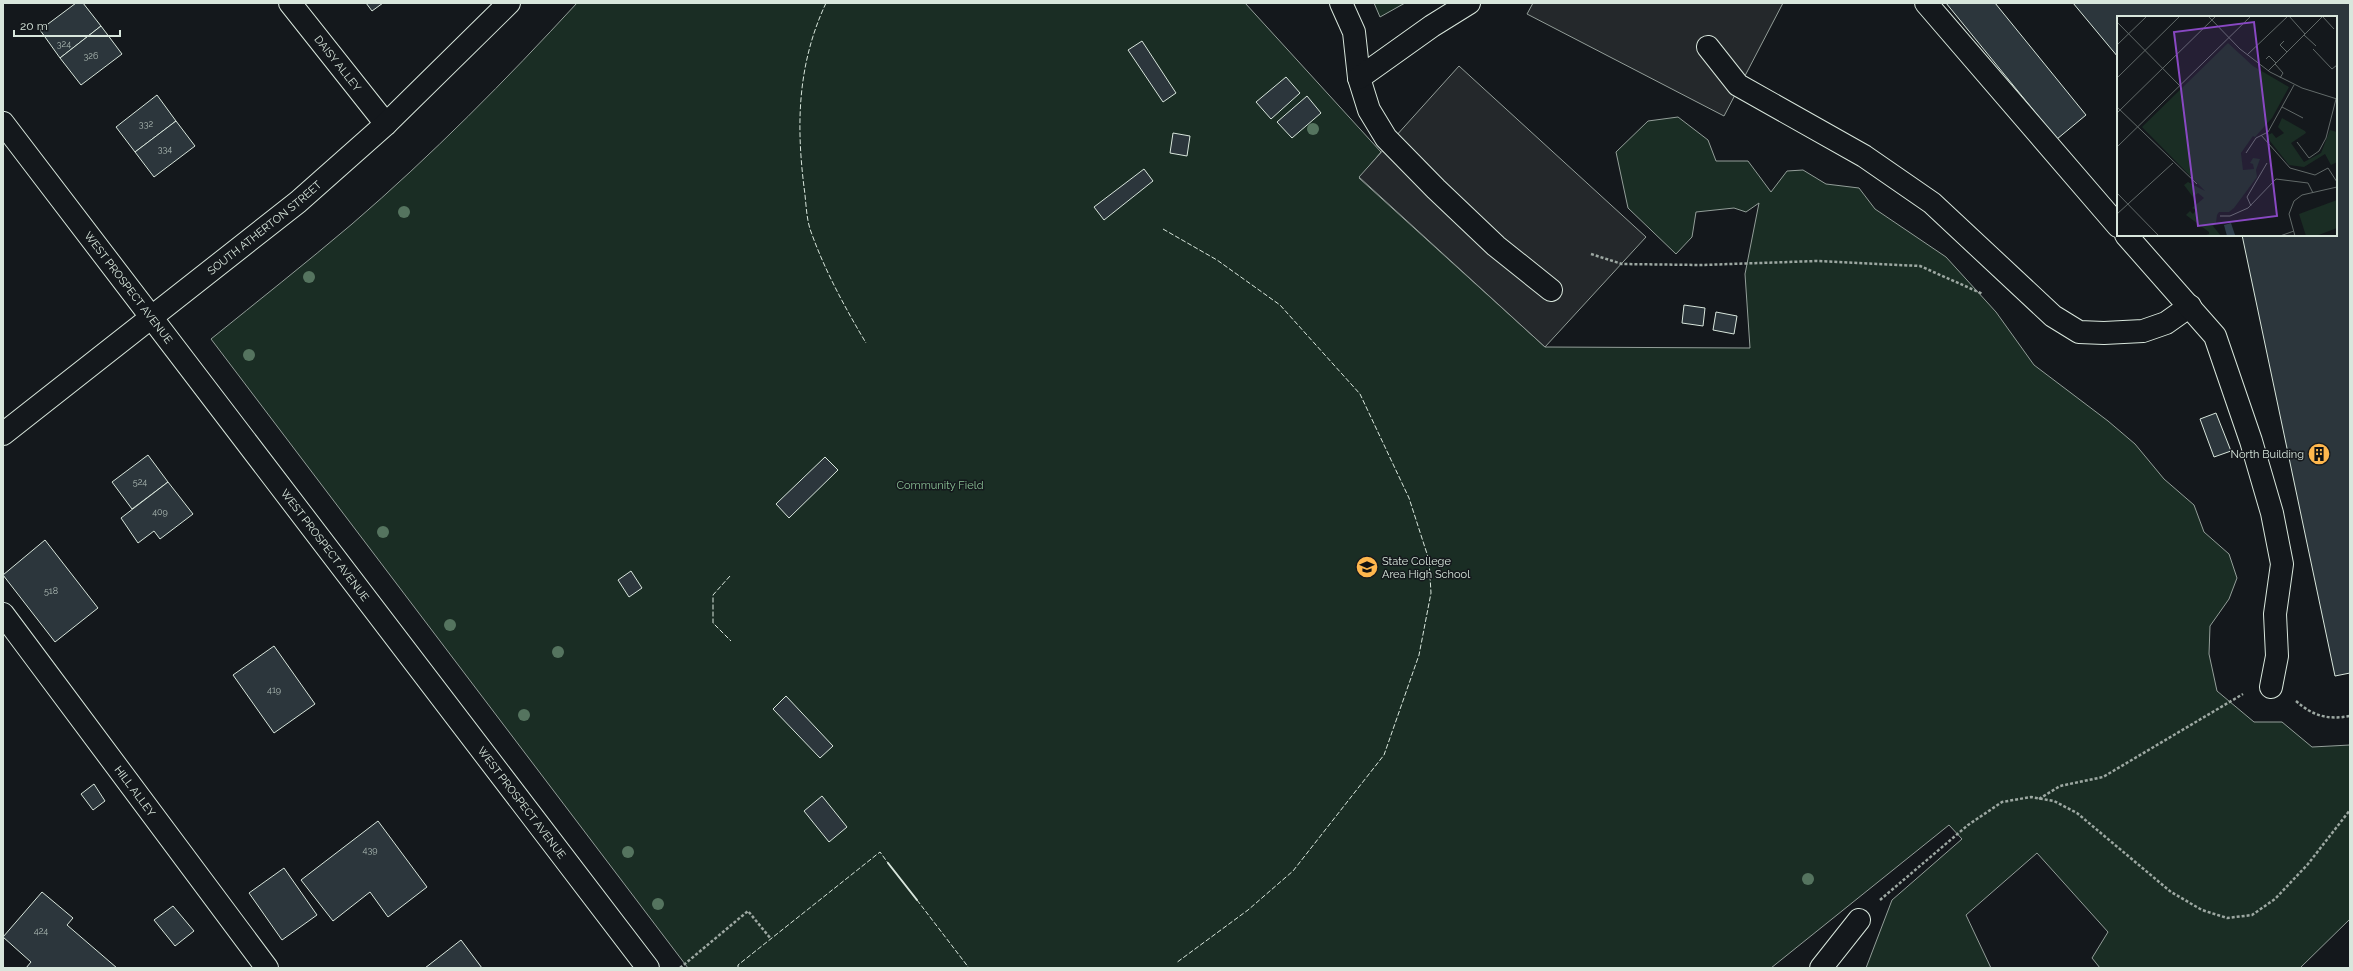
<svg xmlns="http://www.w3.org/2000/svg" width="2353" height="971" viewBox="0 0 2353 971" font-family="Raleway,sans-serif">
<style>
.green{fill:#1a2d24;stroke:#939e99}
.parking{fill:#24282b;stroke:#939e99}
.building{fill:#2c363c;stroke:#d8e6dc}
.lines{fill:none;stroke-linecap:round;stroke-linejoin:round}
.minor-casing{stroke:#d8e6dc;stroke-width:24}
.major-casing{stroke:#d8e6dc;stroke-width:24}
.path{stroke:#9da8a2;stroke-width:2.5;stroke-dasharray:3 2;stroke-linecap:butt}
.minor{stroke:#14181c;stroke-width:22}
.major{stroke:#14181c;stroke-width:22}
.fence{stroke:#d8e6dc;stroke-width:1;stroke-dasharray:5 2;stroke-linecap:butt}
.wall{stroke:#d8e6dc;stroke-width:2}
.tree{fill:#55745f}
.labels{text-anchor:middle;dominant-baseline:central;stroke-width:3;stroke-linejoin:round;paint-order:stroke}
.number-label{font-size:9px;fill:#adbab4}
.street-label{font-size:11px;fill:#d8e6dc;stroke:#14181c}
.poi-label{font-size:11px;fill:#d8e6dc;stroke:#14181c;text-anchor:end}
.park-label{font-size:11px;fill:#8ac095;stroke:#14181c}
.inset-road{fill:none;stroke:#626a69;stroke-width:1}
.view{fill:#8948c3;fill-opacity:0.15;stroke:#8948c3;stroke-width:2}
.inset-edge{fill:none;stroke:#d8e6dc;stroke-width:2}
</style>
<rect width="100%" height="100%" fill="#14181c"/>
<g class="green">
<path d="M577 3H1245L1381 152 1359 178 1545 347 1750 348 1745 274 1759 203 1746 212 1734 208 1696 212 1692 237 1676 254 1628 208 1616 152 1648 121 1678 117 1708 140 1716 161H1748L1771 192 1787 171 1803 170 1826 184 1859 188 1875 209 1946 257 1996 312 2034 365 2108 421 2135 444 2164 479 2194 505 2204 532 2229 554 2237 578 2229 599 2210 626 2209 654 2217 691 2254 722H2282L2312 747 2350 745V919L2300 968H2100L2092 958 2108 932 2037 853 1966 915 1991 968H1866L1892 900 1962 839 1949 825 1771 968H688L211 339C258 301 306 263 352 224 432 155 506 80 577 3Z"/>
<polygon points="1374,3 1405,3 1380,17"/>
</g>
<g class="parking">
<polygon points="1533,3 1783,3 1724,116 1527,14"/>
<polygon points="1459,66 1646,237 1545,347 1359,177"/>
</g>
<g class="building">
<polygon points="76,3 83,3 101,26 60,58 40,30"/>
<polygon points="366,3 383,3 372,11"/>
<polygon points="1946,3 1995,3 2086,115 2057,139"/>
<polygon points="2073,3 2350,3 2350,673 2335,676 2242,235 2336,235 2336,17 2118,17 2118,57"/>
<polygon points="101,26 122,54 81,85 60,58"/>
<polygon points="1142,41 1176,93 1163,102 1128,50"/>
<polygon points="1286,77 1300,93 1271,119 1256,102"/>
<polygon points="157,95 176,121 135,152 116,127"/>
<polygon points="1307,96 1321,113 1292,138 1277,122"/>
<polygon points="176,121 195,146 154,177 135,152"/>
<polygon points="1173,133 1190,136 1187,156 1170,153"/>
<polygon points="1144,169 1153,181 1104,220 1094,207"/>
<polygon points="1684,305 1705,308 1703,326 1682,323"/>
<polygon points="1716,312 1737,316 1734,334 1713,330"/>
<polygon points="2216,413 2231,451 2214,457 2200,419"/>
<polygon points="148,455 168,482 132,509 112,482"/>
<polygon points="825,457 838,470 789,518 776,504"/>
<polygon points="168,482 193,514 160,539 154,531 138,543 121,518"/>
<polygon points="45,540 98,608 55,642 3,575"/>
<polygon points="631,571 642,588 629,597 618,580"/>
<polygon points="274,646 315,704 274,733 233,675"/>
<polygon points="786,696 833,746 820,758 773,709"/>
<polygon points="94,784 105,801 93,810 81,794"/>
<polygon points="822,796 847,827 829,842 804,811"/>
<polygon points="378,821 427,887 388,917 370,892 333,921 301,880"/>
<polygon points="284,868 317,915 282,940 249,893"/>
<polygon points="42,892 73,918 67,925 117,968 26,968 31,962 3,937"/>
<polygon points="173,906 194,931 175,946 154,920"/>
<polygon points="461,940 482,968 425,968"/>
</g>
<g class="lines">
<g class="minor-casing">
<g id="minor">
<path id="s1" d="M290 3 386 124"/>
<polyline points="1341,3 1354,32 1359,78 1369,110 1386,138 1436,189 1496,246 1551,290"/>
<polyline points="1926,3 2118,226"/>
<polyline points="1708,47 1738,85 1864,156 1932,203 2053,316 2079,332 2104,333 2143,331 2166,323 2190,306"/>
<polyline points="1359,78 1432,26 1469,3"/>
<path id="s2" d="M3 123 648 968"/>
<polyline points="2126,235 2215,336 2251,441 2272,513 2282,564 2275,614 2277,656 2271,687"/>
<path id="s3" d="M3 614 267 968"/>
<polyline points="1821,968 1859,920"/>
</g>
</g>
<g class="major-casing">
<g id="major">
<path id="s4" d="M3 434 298 202 386 124 509 3"/>
</g>
</g>
<g class="path">
<polyline points="1591,254 1622,264 1702,265 1817,261 1920,266 1983,294"/>
<path d="M2296 701C2313 716 2327 720 2350 716"/>
<polyline points="2039,799 2060,786 2103,777 2243,694"/>
<polyline points="1880,900 1968,825 2002,802 2031,797 2054,801 2077,813 2171,892 2202,910 2227,918 2252,915 2275,899 2308,864 2350,810"/>
<polyline points="680,968 748,911 771,939"/>
</g>
<use href="#minor" class="minor"/>
<use href="#major" class="major"/>
<g class="fence">
<path d="M826 3C798 63 796 122 804 187 806 200 806 216 810 229 824 269 844 306 866 343"/>
<polyline points="1163,229 1217,260 1280,305 1360,394 1409,498 1429,560 1431,593 1419,655 1384,755 1293,871 1248,910 1176,963"/>
<polyline points="730,576 713,595 713,623 731,641"/>
<polyline points="917,900 969,968"/>
<polyline points="738,968 738,965 880,852 888,863"/>
</g>
<polyline class="wall" points="888,863 917,900"/>
</g>
<g class="tree">
<circle cx="1313" cy="129" r="6"/>
<circle cx="404" cy="212" r="6"/>
<circle cx="309" cy="277" r="6"/>
<circle cx="249" cy="355" r="6"/>
<circle cx="383" cy="532" r="6"/>
<circle cx="450" cy="625" r="6"/>
<circle cx="558" cy="652" r="6"/>
<circle cx="524" cy="715" r="6"/>
<circle cx="628" cy="852" r="6"/>
<circle cx="1808" cy="879" r="6"/>
<circle cx="658" cy="904" r="6"/>
</g>
<defs>
<g id="building-disc" transform="scale(1.15)"><circle r="9.5" fill="#ffb74d" stroke="#14181c"/><path d="M-4-6H4V6H1V3H-1V6H-4ZM-2.5-4.3h1.7v1.8h-1.7ZM.8-4.3h1.7v1.8H.8ZM-2.5-1h1.7V.8h-1.7ZM.8-1h1.7V.8H.8Z" fill="#111"/></g>
<g id="school-disc" transform="scale(1.15)"><circle r="9.5" fill="#ffb74d" stroke="#14181c"/><path d="M0-5L7-2L0 1L-7-2ZM-4 1L0 2.5L4 1V4Q0 6-4 4Z" fill="#111"/></g>
</defs>
<g fill-rule="evenodd">
<use href="#building-disc" x="2319" y="454"/>
<use href="#school-disc" x="1367" y="567"/>
</g>
<g class="labels">
<g class="number-label">
<text x="64" y="44">324</text>
<text x="91" y="56">326</text>
<text x="146" y="124">332</text>
<text x="165" y="149">334</text>
<text x="140" y="482">524</text>
<text x="160" y="512">409</text>
<text x="51" y="591">518</text>
<text x="274" y="690">419</text>
<text x="370" y="850">439</text>
<text x="41" y="931">424</text>
</g>
<g class="street-label">
<text stroke="none"><textPath href="#s1" startOffset="77">DAISY ALLEY</textPath></text>
<text stroke="none"><textPath href="#s4" startOffset="333">SOUTH ATHERTON STREET</textPath></text>
<text stroke="none"><textPath href="#s2" startOffset="207">WEST PROSPECT AVENUE</textPath></text>
<text stroke="none"><textPath href="#s2" startOffset="531">WEST PROSPECT AVENUE</textPath></text>
<text stroke="none"><textPath href="#s3" startOffset="221">HILL ALLEY</textPath></text>
<text stroke="none"><textPath href="#s2" startOffset="855">WEST PROSPECT AVENUE</textPath></text>
</g>
<g class="poi-label">
<text x="2304" y="454">North Building</text>
<text x="1382" y="561" text-anchor="start">State College<tspan x="1382" dy="13">Area High School</tspan></text>
</g>
<g class="park-label">
<text x="940" y="485">Community Field</text>
</g>
</g>
<g transform="translate(2117 16)">
<rect width="220" height="220" fill="#14181c"/>
<path d="M111 27 136 50 172 71 155 102 138 121 136 120 124 137 126 154 137 153 136 148 133 147 136 142 143 143 139 154 140 161 117 192 112 196H102L100 199 99 207 96 210 104 220H86L92 218V216L69 199 73 195 76 198 79 194 75 192 87 182 81 177 76 181 67 169 71 166 88 175 25 111ZM165 102 188 115 189 117 174 127 187 146 204 137 213 114 220 116V146L214 149 208 138 187 151 172 149 149 120 155 117 159 122 167 117 161 111ZM220 184V212L199 220H189L182 198Z" fill="#1a2d24"/>
<path d="M114 207 118 219 110 220 107 209Z" fill="#2f3f4d"/>
<path class="inset-road" d="M91 0 123 33 153 56 185 72 220 83M172 0 188 18M206 1 217 13M0 6 63 70M187 19 199 30M167 25 163 29 170 36M0 29 30 0M196 33 215 53 220 49M130 39 171 0M149 43 152 40 159 47M158 48 166 57 163 62M151 55 206 0M0 62 63 0M0 91 80 168M165 91 186 102M0 97 99 0M144 119 173 152 198 159 211 152 220 166M180 126 192 142 202 135 209 122 219 83M0 131 134 0M129 137 139 122 151 116 177 69M0 177 42 220M134 190 130 181 150 147M0 198 56 147M103 200H113L131 192 159 163 191 167 196 177M163 220 177 215M178 220 172 198 177 185 185 179 220 171"/>
<path class="view" d="M137 6 160 200 81 210 57 16Z"/>
<rect width="220" height="220" class="inset-edge"/>
</g>
<rect width="2353" height="971" fill="none" stroke="#d8e6dc" stroke-width="8"/>
<path d="M14 30v6h106v-6" fill="none" stroke="#d8e6dc" stroke-width="2"/>
<text x="20" y="30" font-size="12" fill="#d8e6dc" stroke="#14181c" stroke-width="3" paint-order="stroke">20 m</text>
</svg>
